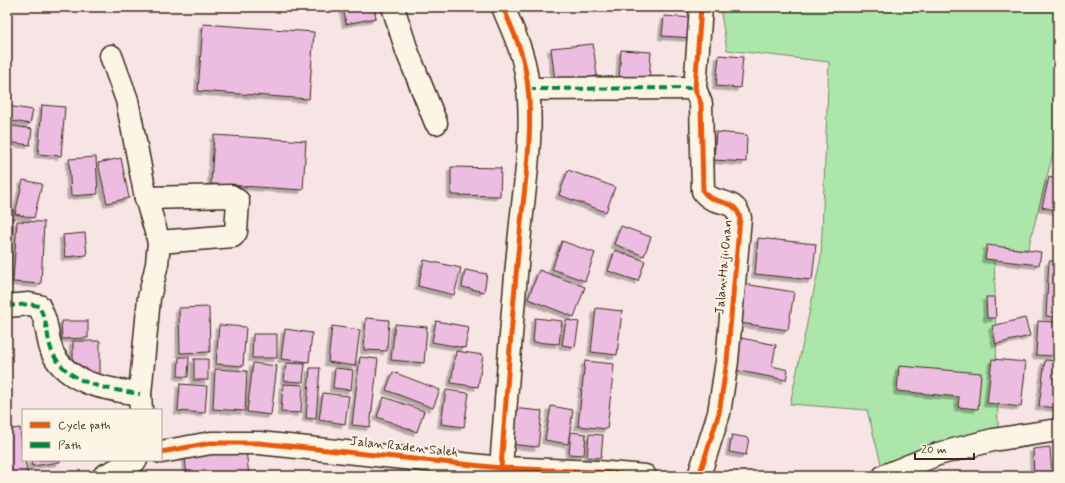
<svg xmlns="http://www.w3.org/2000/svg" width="1065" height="483" viewBox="0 0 1065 483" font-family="Mynerve,sans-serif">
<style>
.green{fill:#ade6aa;stroke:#748864}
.building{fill:#ecbde0;stroke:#3b2a1e;filter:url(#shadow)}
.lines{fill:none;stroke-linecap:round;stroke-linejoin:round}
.minor-casing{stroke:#3b2a1e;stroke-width:25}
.minor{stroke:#fcf5e5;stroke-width:22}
.quiet{stroke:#00873e;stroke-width:4;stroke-dasharray:8 4;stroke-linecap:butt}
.cycleway-casing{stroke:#fcf5e5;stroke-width:8}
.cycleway{stroke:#e8590c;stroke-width:5}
.labels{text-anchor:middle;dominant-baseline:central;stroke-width:4;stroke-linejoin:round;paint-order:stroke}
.street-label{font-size:13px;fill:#3b2a1e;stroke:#fcf5e5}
</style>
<defs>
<filter id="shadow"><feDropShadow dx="-3.5" dy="3.5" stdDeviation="0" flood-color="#0004"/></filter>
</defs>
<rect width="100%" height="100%" fill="#f7e4e4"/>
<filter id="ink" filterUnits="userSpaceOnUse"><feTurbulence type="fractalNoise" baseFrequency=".025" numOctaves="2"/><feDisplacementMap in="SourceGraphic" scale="8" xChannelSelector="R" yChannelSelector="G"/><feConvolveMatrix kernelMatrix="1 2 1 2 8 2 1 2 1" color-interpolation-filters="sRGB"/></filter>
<g filter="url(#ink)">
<polygon class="green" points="720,7 1058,7 1058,142 1056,142 1028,249 994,249 998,428 882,467 867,410 790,404 821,257 829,62 727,50"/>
<g class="building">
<polygon points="343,7 374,7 376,18 346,24"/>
<polygon points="664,16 694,18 693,38 662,36"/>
<polygon points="203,24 314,32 309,99 198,91"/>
<polygon points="593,44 597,76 555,81 551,48"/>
<polygon points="621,50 651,52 649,82 619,80"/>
<polygon points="719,55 743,57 740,88 716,86"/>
<polygon points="42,105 65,107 61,156 38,154"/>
<polygon points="7,106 33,110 30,124 7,120"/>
<polygon points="7,125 32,129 30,145 7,142"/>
<polygon points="716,132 747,135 746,162 714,160"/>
<polygon points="214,135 306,141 303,190 211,184"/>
<polygon points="96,157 98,194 71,196 69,159"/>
<polygon points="121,158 129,198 107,203 98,163"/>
<polygon points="451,167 501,168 500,196 451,195"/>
<polygon points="568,170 615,187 606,212 559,195"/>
<polygon points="1049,177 1058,180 1058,211 1042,207"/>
<polygon points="23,180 42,184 34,218 15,214"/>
<polygon points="7,210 14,210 12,234 7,234"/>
<polygon points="17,221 44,222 41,284 13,282"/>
<polygon points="621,226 651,237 644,256 614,244"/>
<polygon points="85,233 87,255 65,257 63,235"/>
<polygon points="758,238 816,244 812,280 755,274"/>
<polygon points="562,241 595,253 585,281 552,269"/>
<polygon points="987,245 1041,252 1039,265 985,259"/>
<polygon points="615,250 645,261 638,281 608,271"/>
<polygon points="424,260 461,268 454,295 418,286"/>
<polygon points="1049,261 1058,261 1056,317 1046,316"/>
<polygon points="465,270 487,274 484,292 462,287"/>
<polygon points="539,270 585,287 574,317 528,299"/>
<polygon points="738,283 794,292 788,330 733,322"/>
<polygon points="986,297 995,297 996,318 987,318"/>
<polygon points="209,307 210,352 180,353 179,308"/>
<polygon points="596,308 622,311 617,355 591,352"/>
<polygon points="366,318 389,320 387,351 364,350"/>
<polygon points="535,318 562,321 559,344 533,342"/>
<polygon points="1025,318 1030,336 996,344 992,326"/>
<polygon points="566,320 579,322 575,347 562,345"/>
<polygon points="61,321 88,321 88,338 62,339"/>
<polygon points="436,321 469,327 465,348 432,342"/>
<polygon points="1038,321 1056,322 1054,356 1036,355"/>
<polygon points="395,324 427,327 424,363 391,360"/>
<polygon points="219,325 246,327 243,366 216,364"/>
<polygon points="332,326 360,330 355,366 328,362"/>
<polygon points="285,329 312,333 309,362 281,359"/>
<polygon points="253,334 277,334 277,358 252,358"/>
<polygon points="741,338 776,345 772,366 788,370 786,380 735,370"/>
<polygon points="73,341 100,341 100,375 73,374"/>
<polygon points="456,351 483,355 478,387 451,383"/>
<polygon points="179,357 189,357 188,377 178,376"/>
<polygon points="360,357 378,359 370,427 352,425"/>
<rect x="194" y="359" width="14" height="21"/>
<polygon points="992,359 1026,362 1021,407 987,403"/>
<polygon points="1045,360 1058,361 1058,408 1039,406"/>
<polygon points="585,361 614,364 607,429 578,426"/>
<polygon points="253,363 277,366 271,415 247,412"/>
<polygon points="286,363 305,364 303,382 284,381"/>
<polygon points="899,366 981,373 978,409 958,407 959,397 897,391"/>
<polygon points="310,368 320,368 316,419 306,418"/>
<polygon points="335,368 353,370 351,390 333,388"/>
<polygon points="215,369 247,371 245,411 213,409"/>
<polygon points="393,372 440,390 433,408 386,390"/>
<polygon points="180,384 207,386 205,413 178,411"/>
<polygon points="283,384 303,385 301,413 281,412"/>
<polygon points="446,390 469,393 464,427 441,424"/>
<polygon points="323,393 349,396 345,424 319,420"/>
<polygon points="384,397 424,411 417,432 377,417"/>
<polygon points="551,406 573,410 568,444 545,440"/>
<polygon points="511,408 542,411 538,447 508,444"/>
<polygon points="20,428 23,460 25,460 28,476 7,476 7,430"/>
<polygon points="571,432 586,434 584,455 569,454"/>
<polygon points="589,434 603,435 601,458 587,457"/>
<polygon points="732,435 749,438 746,455 729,452"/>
<polygon points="1050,447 1052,476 1034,476 1033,449"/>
<polygon points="246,450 249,476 187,476 185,457"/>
<polygon points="31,460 60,460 60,462 32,466"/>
<rect x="330" y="474" width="34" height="2"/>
</g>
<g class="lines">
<g class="minor-casing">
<g id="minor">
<polyline points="393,7 407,51 436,123"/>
<polyline points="111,56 127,100 146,198 159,242 157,264 149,298 140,394 141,410"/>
<polyline points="528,89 695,88"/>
<polyline points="146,198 231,196 238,201 236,232 233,236 159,242"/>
<path d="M7 306 29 304 39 306C41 311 44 316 45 321 48 332 48 343 53 354 70 385 108 389 140 394"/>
<polyline points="161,452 211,443 259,443 501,468 597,472 645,476"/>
<path d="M501 468C507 390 512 311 520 233 525 180 535 126 526 73 522 49 512 29 503 7"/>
<polyline points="104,476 136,460"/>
<path d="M699 476 719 413 727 361 740 218C735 196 713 207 703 191L701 104 695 88 701 7"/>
<polyline points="884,476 938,454 993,440 1058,430"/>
</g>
</g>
<use href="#minor" class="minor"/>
<g class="quiet">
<polyline points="528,89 695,88"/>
<path d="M7 306 29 304 39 306C41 311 44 316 45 321 48 332 48 343 53 354 70 385 108 389 140 394"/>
</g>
<g class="cycleway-casing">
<g id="cycleway">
<polyline points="161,452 211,443 259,443 501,468 597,472 645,476"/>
<path d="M501 468C507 390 512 311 520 233 525 180 535 126 526 73 522 49 512 29 503 7"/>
<path d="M699 476 719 413 727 361 740 218C735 196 713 207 703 191L701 104 695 88 701 7"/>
</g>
</g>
<use href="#cycleway" class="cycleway"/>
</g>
</g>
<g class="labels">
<g class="street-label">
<text transform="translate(724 267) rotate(-85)">Jalan Haji Onan</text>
<text transform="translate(404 447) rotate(6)">Jalan Raden Saleh</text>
</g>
</g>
<rect width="1065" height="483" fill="none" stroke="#fcf5e5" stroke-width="24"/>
<rect x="12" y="12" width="1041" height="459" fill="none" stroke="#3b2a1e" stroke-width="1.5" filter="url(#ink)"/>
<rect x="22" y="409" width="140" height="52" fill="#fcf5e5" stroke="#afa495"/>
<rect x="30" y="422" width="20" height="6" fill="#e8590c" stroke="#afa495"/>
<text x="58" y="429" font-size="12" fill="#3b2a1e">Cycle path</text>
<rect x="30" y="442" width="20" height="6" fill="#00873e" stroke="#afa495"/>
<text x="58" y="449" font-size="12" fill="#3b2a1e">Path</text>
<path d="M915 453v6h59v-6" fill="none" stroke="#3b2a1e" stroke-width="2"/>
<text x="921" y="453" font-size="12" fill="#3b2a1e" stroke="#fcf5e5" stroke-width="3" paint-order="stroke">20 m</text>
</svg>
